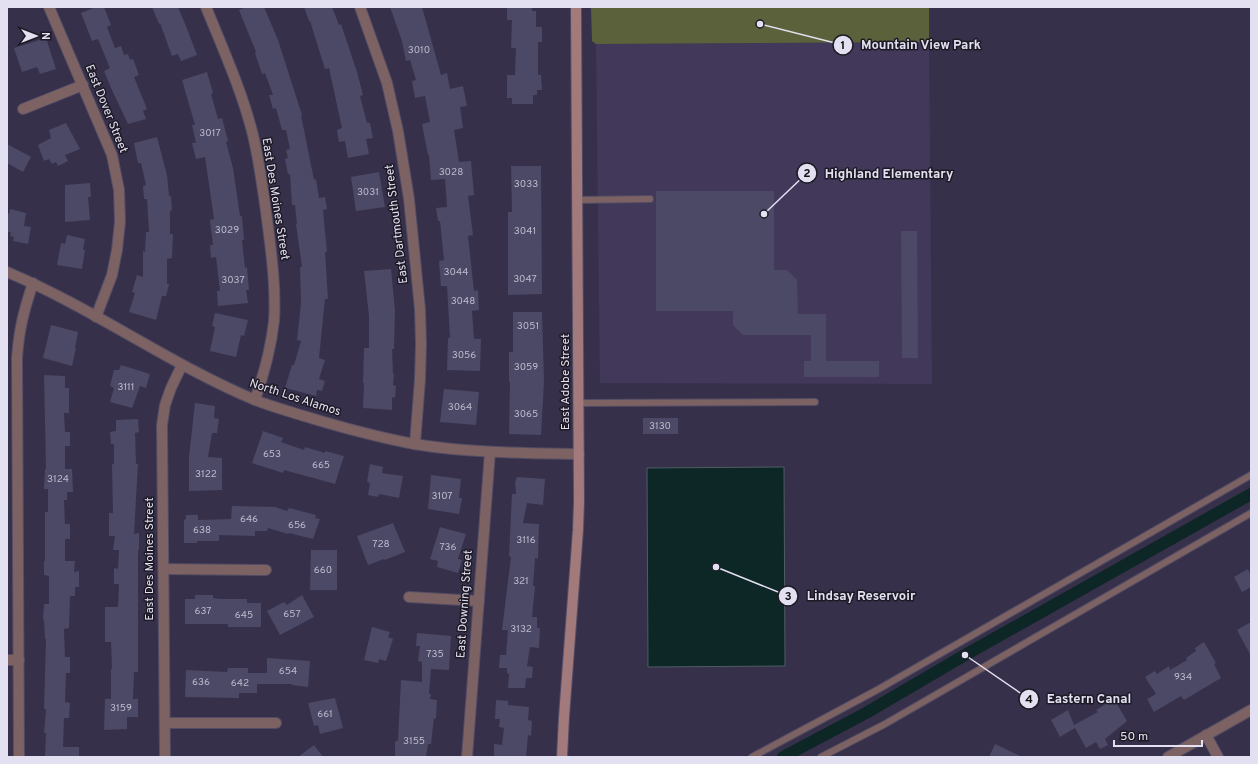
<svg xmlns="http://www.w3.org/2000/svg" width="1258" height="764" viewBox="0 0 1258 764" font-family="Overpass,sans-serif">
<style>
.built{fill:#42395a}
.green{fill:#5b623b}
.water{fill:#0d2626;stroke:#4d5e63}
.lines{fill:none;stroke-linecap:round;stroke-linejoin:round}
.canal{stroke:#0d2626;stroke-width:12}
.building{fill:#4b4965}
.lane-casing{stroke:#534c65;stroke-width:8}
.street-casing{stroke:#534c65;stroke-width:12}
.secondary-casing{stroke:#534c65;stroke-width:12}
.lane{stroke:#7c6262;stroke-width:6}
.street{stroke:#7c6262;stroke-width:10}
.secondary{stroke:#a37a7b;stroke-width:10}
.labels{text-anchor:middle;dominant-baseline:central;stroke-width:3;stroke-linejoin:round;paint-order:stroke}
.number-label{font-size:10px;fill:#bdbace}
.street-label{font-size:12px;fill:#e3e0f1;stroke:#1d1a26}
.leader{fill:none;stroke:#e3e0f1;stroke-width:1.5}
.callout-dot{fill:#e3e0f1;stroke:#1d1a26;stroke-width:1.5}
.mark-label{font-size:12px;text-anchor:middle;font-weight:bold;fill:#111}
.callout-label{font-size:13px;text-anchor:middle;font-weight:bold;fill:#e3e0f1;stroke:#1d1a26;stroke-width:3;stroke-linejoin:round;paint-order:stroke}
</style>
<rect width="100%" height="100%" fill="#37304a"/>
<polygon class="built" points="929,42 932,384 600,383 596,44"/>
<polygon class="green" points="591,7 929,7 929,42 596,44 592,41"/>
<polygon class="water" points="784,467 785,666 648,667 647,468"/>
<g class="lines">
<polyline class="canal" points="783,757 866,713 965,655 1251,494"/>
</g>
<g class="building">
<polygon points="96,7 104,7 111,25 107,27 115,48 121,46 124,55 128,54 130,60 133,59 139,75 134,77 147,109 143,111 146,119 128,124 111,88 104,71 110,68 98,39 92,41 81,13"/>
<polygon points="152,7 178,7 186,26 197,55 181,61 178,54 172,56 160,23 159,24"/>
<polygon points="246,7 264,7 278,40 302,115 301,115 314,180 316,179 319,198 325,197 327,209 323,210 327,252 325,252 328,299 325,299 319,358 325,360 319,379 325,381 322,391 317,390 316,396 285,388 292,365 294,365 301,341 297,340 301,303 300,267 302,267 296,224 297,224 295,205 292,205 290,174 288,174 285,159 288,158 286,150 290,149 286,130 282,130 276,108 273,109 269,95 273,95 265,73 262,74 255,53 256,52 239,10"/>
<polygon points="304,7 332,7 339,25 341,24 357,72 363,95 360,96 367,123 370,123 373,138 366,139 369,154 348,158 345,141 339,142 337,130 342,128 329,68 325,69 310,21 309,21"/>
<polygon points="390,7 422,7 441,75 447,73 450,89 463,86 467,106 460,107 463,128 454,130 459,162 471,161 474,195 468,196 473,235 468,236 474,291 478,290 479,310 472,311 474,339 481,339 480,371 447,370 448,338 450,338 447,286 441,286 439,261 444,260 440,221 438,221 436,208 447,207 445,179 431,180 429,155 428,155 422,124 430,122 425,96 415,98 412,81 416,80 410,60 406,61 402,41"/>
<polygon points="507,7 532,7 532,11 536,11 536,27 542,27 542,42 538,42 538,75 541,75 542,90 537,90 537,95 533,95 533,104 512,104 512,98 507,98 507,75 515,75 516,48 511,48 512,20 507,20"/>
<polygon points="46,38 56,69 40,74 37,67 22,72 14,48"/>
<polygon points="207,72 213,93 211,94 218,119 222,118 228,141 226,142 233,168 240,216 242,216 244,240 242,240 245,268 247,267 249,290 246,290 248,303 218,306 217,291 220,291 216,257 211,258 210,245 213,245 210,220 214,219 205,157 196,159 192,143 196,143 192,125 195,125 182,80"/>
<polygon points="66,123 80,149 65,155 68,161 58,166 56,162 52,164 49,159 44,161 38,145 51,138 49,130"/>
<polygon points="157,137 167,175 169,196 171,196 172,210 170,211 170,234 173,234 172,258 167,259 167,284 169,284 166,296 162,296 156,320 129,312 135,293 132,292 137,275 143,277 143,251 145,252 146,232 149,232 147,199 144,199 143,186 146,185 141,163 138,163 134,143"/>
<polygon points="7,144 31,157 23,172 7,163"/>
<polygon points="511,166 541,166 542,294 508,295 508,212 512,212"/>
<polygon points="379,172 385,207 356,211 351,177"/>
<polygon points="90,183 91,197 88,197 90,220 65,222 65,185"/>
<polygon points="656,191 774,191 774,270 787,270 797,280 798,314 826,314 826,361 879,361 879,377 804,377 804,361 811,361 811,335 743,335 733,325 733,311 656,311"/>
<polygon points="10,209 26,213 24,226 31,227 28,244 13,241 14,237 10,236 11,232 7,232 7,213 9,214"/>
<polygon points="901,231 917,231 918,358 902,358"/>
<polygon points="67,235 85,239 83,250 85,250 82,269 57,265 61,243 65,244"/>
<polygon points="391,269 395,310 394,349 392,349 393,374 394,374 393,385 396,386 395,398 392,397 392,410 363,408 364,383 363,383 364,348 369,348 369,316 364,271"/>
<polygon points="513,312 542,312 544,382 541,435 509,434 510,382 509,382 509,352 513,352"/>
<polygon points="215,313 248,320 244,336 241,335 236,357 210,351 215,327 212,326"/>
<polygon points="51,325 78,332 75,348 76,348 72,366 43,358"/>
<polygon points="121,365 150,374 146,388 140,386 132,408 110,402 114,388 110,386 114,370 119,370"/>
<polygon points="44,375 65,376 65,388 69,388 69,413 64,413 65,432 70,432 70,446 65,446 65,469 72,469 73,492 67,492 67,500 64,500 65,524 70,524 70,539 65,539 65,561 75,561 74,572 79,571 79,587 75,587 75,596 70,596 69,628 64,629 65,657 70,657 70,673 66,673 65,702 70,703 69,718 64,718 63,747 79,747 79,757 45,757 46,733 44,733 46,709 44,709 46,639 45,639 44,619 43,620 44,604 49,604 49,576 44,575 44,561 45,561 45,512 48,512 48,489 44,489 45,469 46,469"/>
<polygon points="444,389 479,392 476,425 440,422"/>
<polygon points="195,403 215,406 214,418 219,419 217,433 212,433 208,457 222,458 222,490 189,491 189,457"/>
<rect x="643" y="418" width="35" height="16"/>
<polygon points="138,419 139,432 135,433 136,464 138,464 134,534 139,533 139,550 138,550 138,672 134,672 133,699 138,699 138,717 127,717 127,729 104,730 105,699 111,699 111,669 112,669 111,642 105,642 105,607 118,607 119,584 114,584 114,568 118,569 119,550 113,550 115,536 109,536 109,513 113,513 112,464 114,464 114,444 111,444 110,432 116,431 116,420"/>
<polygon points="263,431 283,438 281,442 304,450 305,447 325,453 325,451 344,456 335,484 284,470 283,473 252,463"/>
<polygon points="370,464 383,467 382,473 403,476 399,498 379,494 378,497 368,495 370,483 367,482"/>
<polygon points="431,475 461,479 459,498 462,498 459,514 428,509"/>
<polygon points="517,477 545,479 543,505 527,503 523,523 539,524 538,559 535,558 533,586 535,586 532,617 537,617 537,628 540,628 539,648 530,647 527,666 533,667 532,678 526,678 525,688 508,688 509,674 507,673 507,668 499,668 500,655 506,655 508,630 502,630 511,557 509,556 512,494 516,494 515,482"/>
<polygon points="232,506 275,507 287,511 289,508 316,515 315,518 320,519 313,539 289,533 288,534 268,528 267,531 255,531 255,536 219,535 219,541 197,541 197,543 184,543 184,520 186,519 186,515 198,515 198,520 231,519"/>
<polygon points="393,523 405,552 385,560 384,559 368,565 357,536"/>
<polygon points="440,527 466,534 458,559 462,560 458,573 437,567 438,561 430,559"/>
<polygon points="311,550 337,550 337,590 310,590"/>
<polygon points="1248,569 1251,576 1251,587 1242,592 1234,577"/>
<polygon points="195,595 213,595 213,598 220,599 247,599 247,603 261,603 261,627 228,627 228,624 185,624 185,599 195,599"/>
<polygon points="302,595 314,617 280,635 267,611 284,602 287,605"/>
<polygon points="1251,622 1251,656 1237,630"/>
<polygon points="372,627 390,632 388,637 393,639 386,661 379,659 378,663 364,660"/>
<polygon points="417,633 451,636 449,670 431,669 429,694 431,694 430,699 437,700 436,719 434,718 431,744 428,744 426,757 395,757 395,742 398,740 401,680 422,682 422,662 418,661 420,646 416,646"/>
<polygon points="1204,642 1216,663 1214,664 1221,678 1184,700 1181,696 1154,712 1147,699 1156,694 1145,677 1155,671 1157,674 1169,666 1170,670 1187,660 1186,658 1196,651 1195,648"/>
<polygon points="267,658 310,661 308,687 292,685 292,684 257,684 257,693 239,693 239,698 185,697 186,670 227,672 228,668 248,668 248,673 267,673"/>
<polygon points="335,698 343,728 320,734 318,725 314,726 308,703"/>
<polygon points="1114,699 1127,721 1105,739 1108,745 1100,749 1096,742 1086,748 1075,728 1060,737 1051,720 1068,710 1074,725 1098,712 1096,710"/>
<polygon points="496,700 508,701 508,705 529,707 528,720 532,721 531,736 528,735 526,757 494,756 494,744 502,745 504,728 499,727 500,719 495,719"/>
<polygon points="995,744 1022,757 989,757"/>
<polygon points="314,745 323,757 298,757"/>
</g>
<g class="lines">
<g class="lane-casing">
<g id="lane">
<polyline points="577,200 650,199"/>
<polyline points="579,403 815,402"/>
<polyline points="752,757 877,690 1251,475"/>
<polyline points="821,757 885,724 1251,513"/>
</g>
</g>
<g class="street-casing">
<g id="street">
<polyline points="49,7 112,155 119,190 120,222 117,250 112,275 96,317"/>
<path d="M206 7C223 49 242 91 253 135 260 165 264 196 268 227 272 258 276 290 274 321 271 348 264 374 255 400"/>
<polyline points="360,7 387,83 398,131 409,199 420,309 421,344 420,379 415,444"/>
<polyline points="23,109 83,85"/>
<path d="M7 272C93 308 169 364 255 400 270 406 288 411 304 416 340 427 377 437 414 444 468 453 524 453 579 454"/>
<polyline points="164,569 266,570"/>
<polyline points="409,597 479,601"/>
<polyline points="7,660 19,660"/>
<polyline points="165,723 276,723"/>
<polyline points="1206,735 1218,757"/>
<path d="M19 757 17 358C19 329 24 310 33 283"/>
<polyline points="165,757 162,425 165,405 171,388 182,365"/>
<polyline points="467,757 490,452"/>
<polyline points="1168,757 1251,710"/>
</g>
</g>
<g class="secondary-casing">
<polyline id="secondary" points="562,757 564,717 578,530 579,501 576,7"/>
</g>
<use href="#lane" class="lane"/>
<use href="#street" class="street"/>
<use href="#secondary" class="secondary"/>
</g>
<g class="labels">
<g class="number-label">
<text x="419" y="50">3010</text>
<text x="210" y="133">3017</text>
<text x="451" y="172">3028</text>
<text x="526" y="184">3033</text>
<text x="368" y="192">3031</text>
<text x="227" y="230">3029</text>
<text x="525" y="231">3041</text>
<text x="456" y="272">3044</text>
<text x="525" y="279">3047</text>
<text x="233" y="280">3037</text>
<text x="463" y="301">3048</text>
<text x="528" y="326">3051</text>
<text x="464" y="355">3056</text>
<text x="526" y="367">3059</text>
<text x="126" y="387">3111</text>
<text x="460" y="407">3064</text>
<text x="526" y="414">3065</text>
<text x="660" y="426">3130</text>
<text x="272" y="454">653</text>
<text x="321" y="465">665</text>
<text x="206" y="474">3122</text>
<text x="58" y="479">3124</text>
<text x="442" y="496">3107</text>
<text x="249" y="519">646</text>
<text x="297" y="525">656</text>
<text x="202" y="530">638</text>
<text x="526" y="540">3116</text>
<text x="381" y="544">728</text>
<text x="448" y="547">736</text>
<text x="323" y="570">660</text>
<text x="521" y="581">321</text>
<text x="203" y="611">637</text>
<text x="292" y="614">657</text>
<text x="244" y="615">645</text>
<text x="521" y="629">3132</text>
<text x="435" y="654">735</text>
<text x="288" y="671">654</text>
<text x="1183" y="677">934</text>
<text x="201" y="682">636</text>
<text x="240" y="683">642</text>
<text x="121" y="708">3159</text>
<text x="325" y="714">661</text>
<text x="414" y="741">3155</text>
</g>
<g class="street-label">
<text transform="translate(106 109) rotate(68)">East Dover Street</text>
<text transform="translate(275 199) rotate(81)">East Des Moines Street</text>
<text transform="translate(397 224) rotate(-97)">East Dartmouth Street</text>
<text transform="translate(566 382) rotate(-90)">East Adobe Street</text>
<text transform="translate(295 398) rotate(18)">North Los Alamos</text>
<text transform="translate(150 559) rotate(-90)">East Des Moines Street</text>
<text transform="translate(465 604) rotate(-86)">East Downing Street</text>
</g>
</g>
<path class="leader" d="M760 24L843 45M764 214L807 173M716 567L788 596M965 655L1029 699"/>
<g class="callout-dot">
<circle cx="760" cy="24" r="4"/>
<circle cx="764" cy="214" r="4"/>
<circle cx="716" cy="567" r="4"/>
<circle cx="965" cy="655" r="4"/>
<circle cx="843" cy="45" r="10"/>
<circle cx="807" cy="173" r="10"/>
<circle cx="788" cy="596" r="10"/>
<circle cx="1029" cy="699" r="10"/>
</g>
<g class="mark-label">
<text x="843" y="49">1</text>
<text x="807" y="177">2</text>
<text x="788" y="600">3</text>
<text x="1029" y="703">4</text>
</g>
<g class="callout-label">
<text x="921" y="49">Mountain View Park</text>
<text x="889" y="178">Highland Elementary</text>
<text x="861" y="600">Lindsay Reservoir</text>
<text x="1089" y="703">Eastern Canal</text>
</g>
<rect width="1258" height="764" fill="none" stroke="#e3e0f1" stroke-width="16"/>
<g transform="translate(36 36) rotate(90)" stroke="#1d1a26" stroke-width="3" paint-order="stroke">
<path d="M0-3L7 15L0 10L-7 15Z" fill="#e3e0f1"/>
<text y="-6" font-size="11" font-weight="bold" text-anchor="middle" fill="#e3e0f1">N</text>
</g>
<path d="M1114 740v6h88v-6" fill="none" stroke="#e3e0f1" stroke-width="2"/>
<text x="1120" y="740" font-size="12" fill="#e3e0f1" stroke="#1d1a26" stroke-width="3" paint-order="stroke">50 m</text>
</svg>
